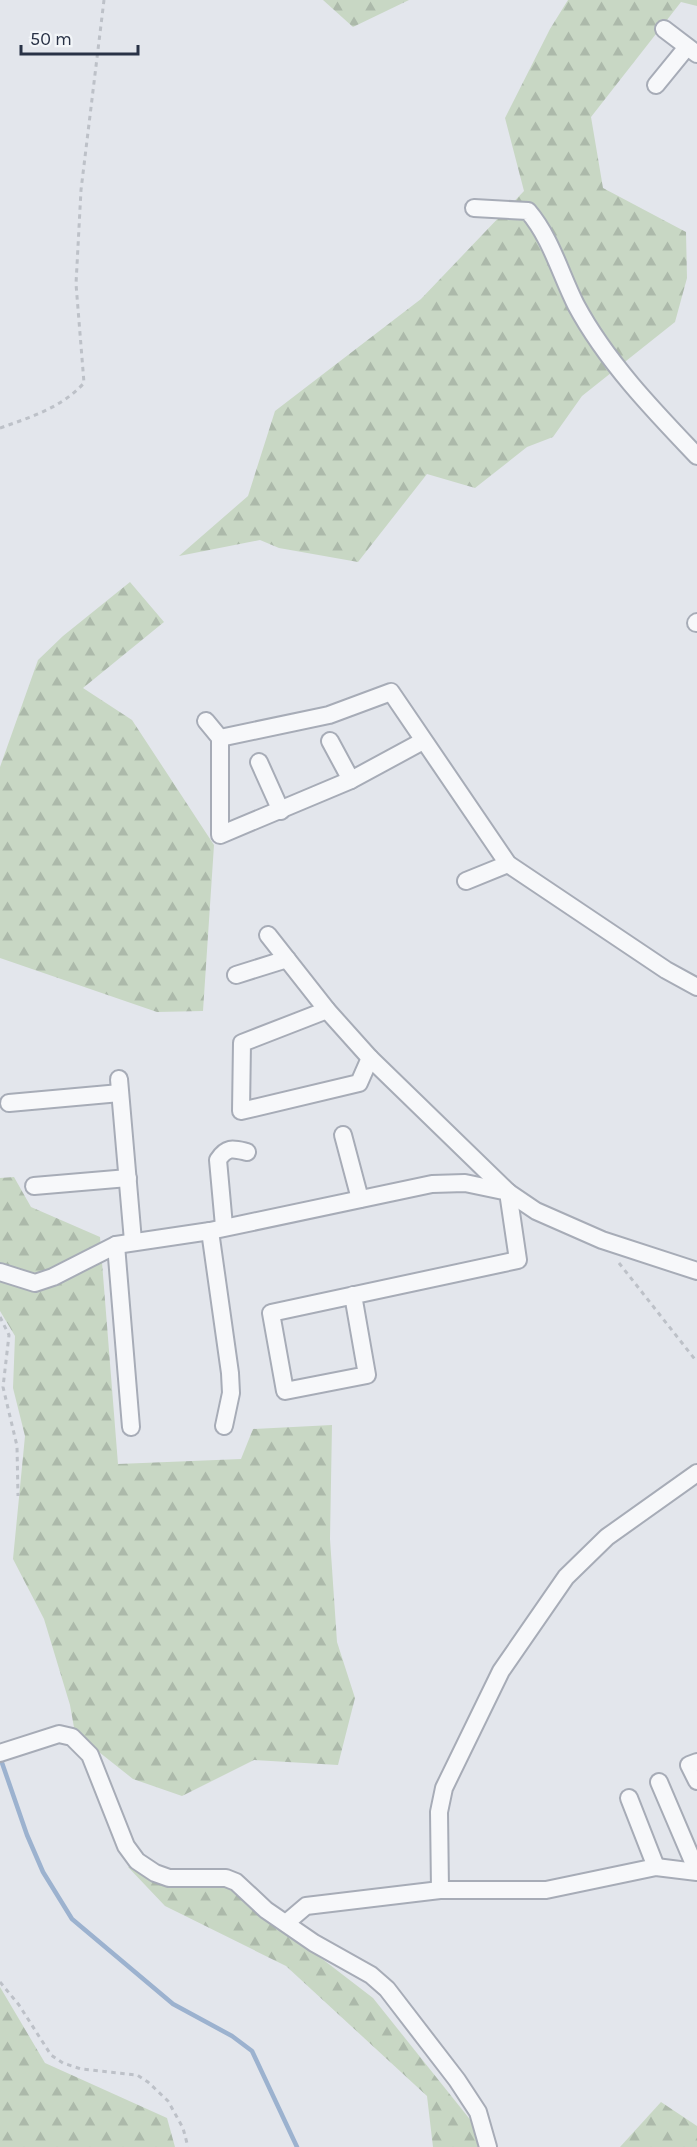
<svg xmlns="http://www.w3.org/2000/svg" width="697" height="2147" viewBox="0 0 697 2147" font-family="Karla,sans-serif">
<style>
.forest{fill:url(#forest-firs)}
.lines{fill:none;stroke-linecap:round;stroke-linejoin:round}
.stream{stroke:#9cb2cf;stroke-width:4.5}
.minor-casing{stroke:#a7acb7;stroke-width:20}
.path{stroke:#bdc1c8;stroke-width:3;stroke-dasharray:4.5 4.5;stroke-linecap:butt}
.minor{stroke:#f7f8fa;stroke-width:16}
</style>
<defs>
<pattern id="forest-firs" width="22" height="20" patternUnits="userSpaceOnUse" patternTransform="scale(1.5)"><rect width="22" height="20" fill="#c8d7c4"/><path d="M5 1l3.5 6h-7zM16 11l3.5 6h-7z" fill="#acb9aa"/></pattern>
</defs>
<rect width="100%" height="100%" fill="#e3e6ec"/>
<g class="forest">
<polygon points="323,0 409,0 353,27"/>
<polygon points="568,0 697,0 697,6 681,2 591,117 603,188 686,232 687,278 675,322 582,396 553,437 527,447 475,488 427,474 358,562 279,548 260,540 179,556 248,496 275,411 421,299 524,191 505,118 550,29"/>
<polygon points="130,582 164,622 83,688 132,720 214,845 203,1011 157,1012 0,958 0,767 38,660 63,636"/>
<polygon points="14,1177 31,1207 100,1237 118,1464 241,1459 253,1429 332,1425 330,1539 337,1642 355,1698 338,1765 254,1760 182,1796 133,1779 75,1733 70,1705 44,1619 13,1559 25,1436 13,1388 15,1336 0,1311 0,1178"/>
<polygon points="128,1867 209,1872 373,1998 492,2147 433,2147 427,2096 286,1966 165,1906"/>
<polygon points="0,1987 45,2063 167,2118 175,2147 0,2147"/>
<polygon points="661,2102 697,2126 697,2147 620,2147"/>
</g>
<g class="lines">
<polyline class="stream" points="0,1757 27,1835 43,1872 72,1919 173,2004 232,2036 252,2051 297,2147"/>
<g class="minor-casing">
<g id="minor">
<polyline points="664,29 697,54"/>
<polyline points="656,85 687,47"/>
<path d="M474 208 528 211C551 238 560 273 576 305 606 361 653 410 697 456"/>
<polyline points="696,623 697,622"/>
<polyline points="206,721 220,738 220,835 351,780 423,741"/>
<polyline points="220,738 329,715 391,692 508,864 666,970 697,987"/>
<polyline points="330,741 351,780"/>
<polyline points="259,762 281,811"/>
<polyline points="466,881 508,864"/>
<polyline points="268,935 327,1010 370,1058 508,1192 536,1211 602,1240 697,1271"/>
<polyline points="236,975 287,959"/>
<polyline points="327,1010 242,1043 241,1111 359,1083 370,1058"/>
<polyline points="119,1079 133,1241"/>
<polyline points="9,1103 120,1093"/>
<polyline points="343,1135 360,1199"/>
<polyline points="34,1186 128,1178"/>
<path d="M224 1226 218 1160C227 1146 234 1149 247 1152"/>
<polyline points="210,1231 230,1373 231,1393 224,1426"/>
<polyline points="116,1245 131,1427"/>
<polyline points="0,1272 35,1283 53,1277 116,1245 210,1231 432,1184 465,1183 508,1192 518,1260 271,1313 285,1391 367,1375 353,1295"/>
<polyline points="0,1753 59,1734 72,1737 90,1755 126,1846 137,1861 155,1873 169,1878 226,1878 236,1882 266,1910 314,1943 371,1975 387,1989 457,2080 478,2112 488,2147"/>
<polyline points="697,1762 689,1765 697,1781"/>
<polyline points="659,1782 697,1871"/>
<polyline points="629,1798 656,1867"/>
<polyline points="440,1890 439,1812 444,1788 501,1671 566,1577 607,1537 697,1473"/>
<polyline points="286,1923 306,1906 440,1890 546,1890 656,1867 697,1872"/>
</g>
</g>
<g class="path">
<path d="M0 428C31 417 61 408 84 383L76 284 81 190 104 0"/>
<polyline points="619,1263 697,1362"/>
<polyline points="0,1317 9,1335 3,1387 17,1446 18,1496"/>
<polyline points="0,1982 19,2005 51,2055 63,2063 81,2069 137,2075 148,2082 168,2101 183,2128 188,2147"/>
</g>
<use href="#minor" class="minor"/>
</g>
<path d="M21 45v9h117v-9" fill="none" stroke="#293246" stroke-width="3"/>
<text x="30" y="45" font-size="18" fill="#293246" stroke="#f3f6f9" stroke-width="4.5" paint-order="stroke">50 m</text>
</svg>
